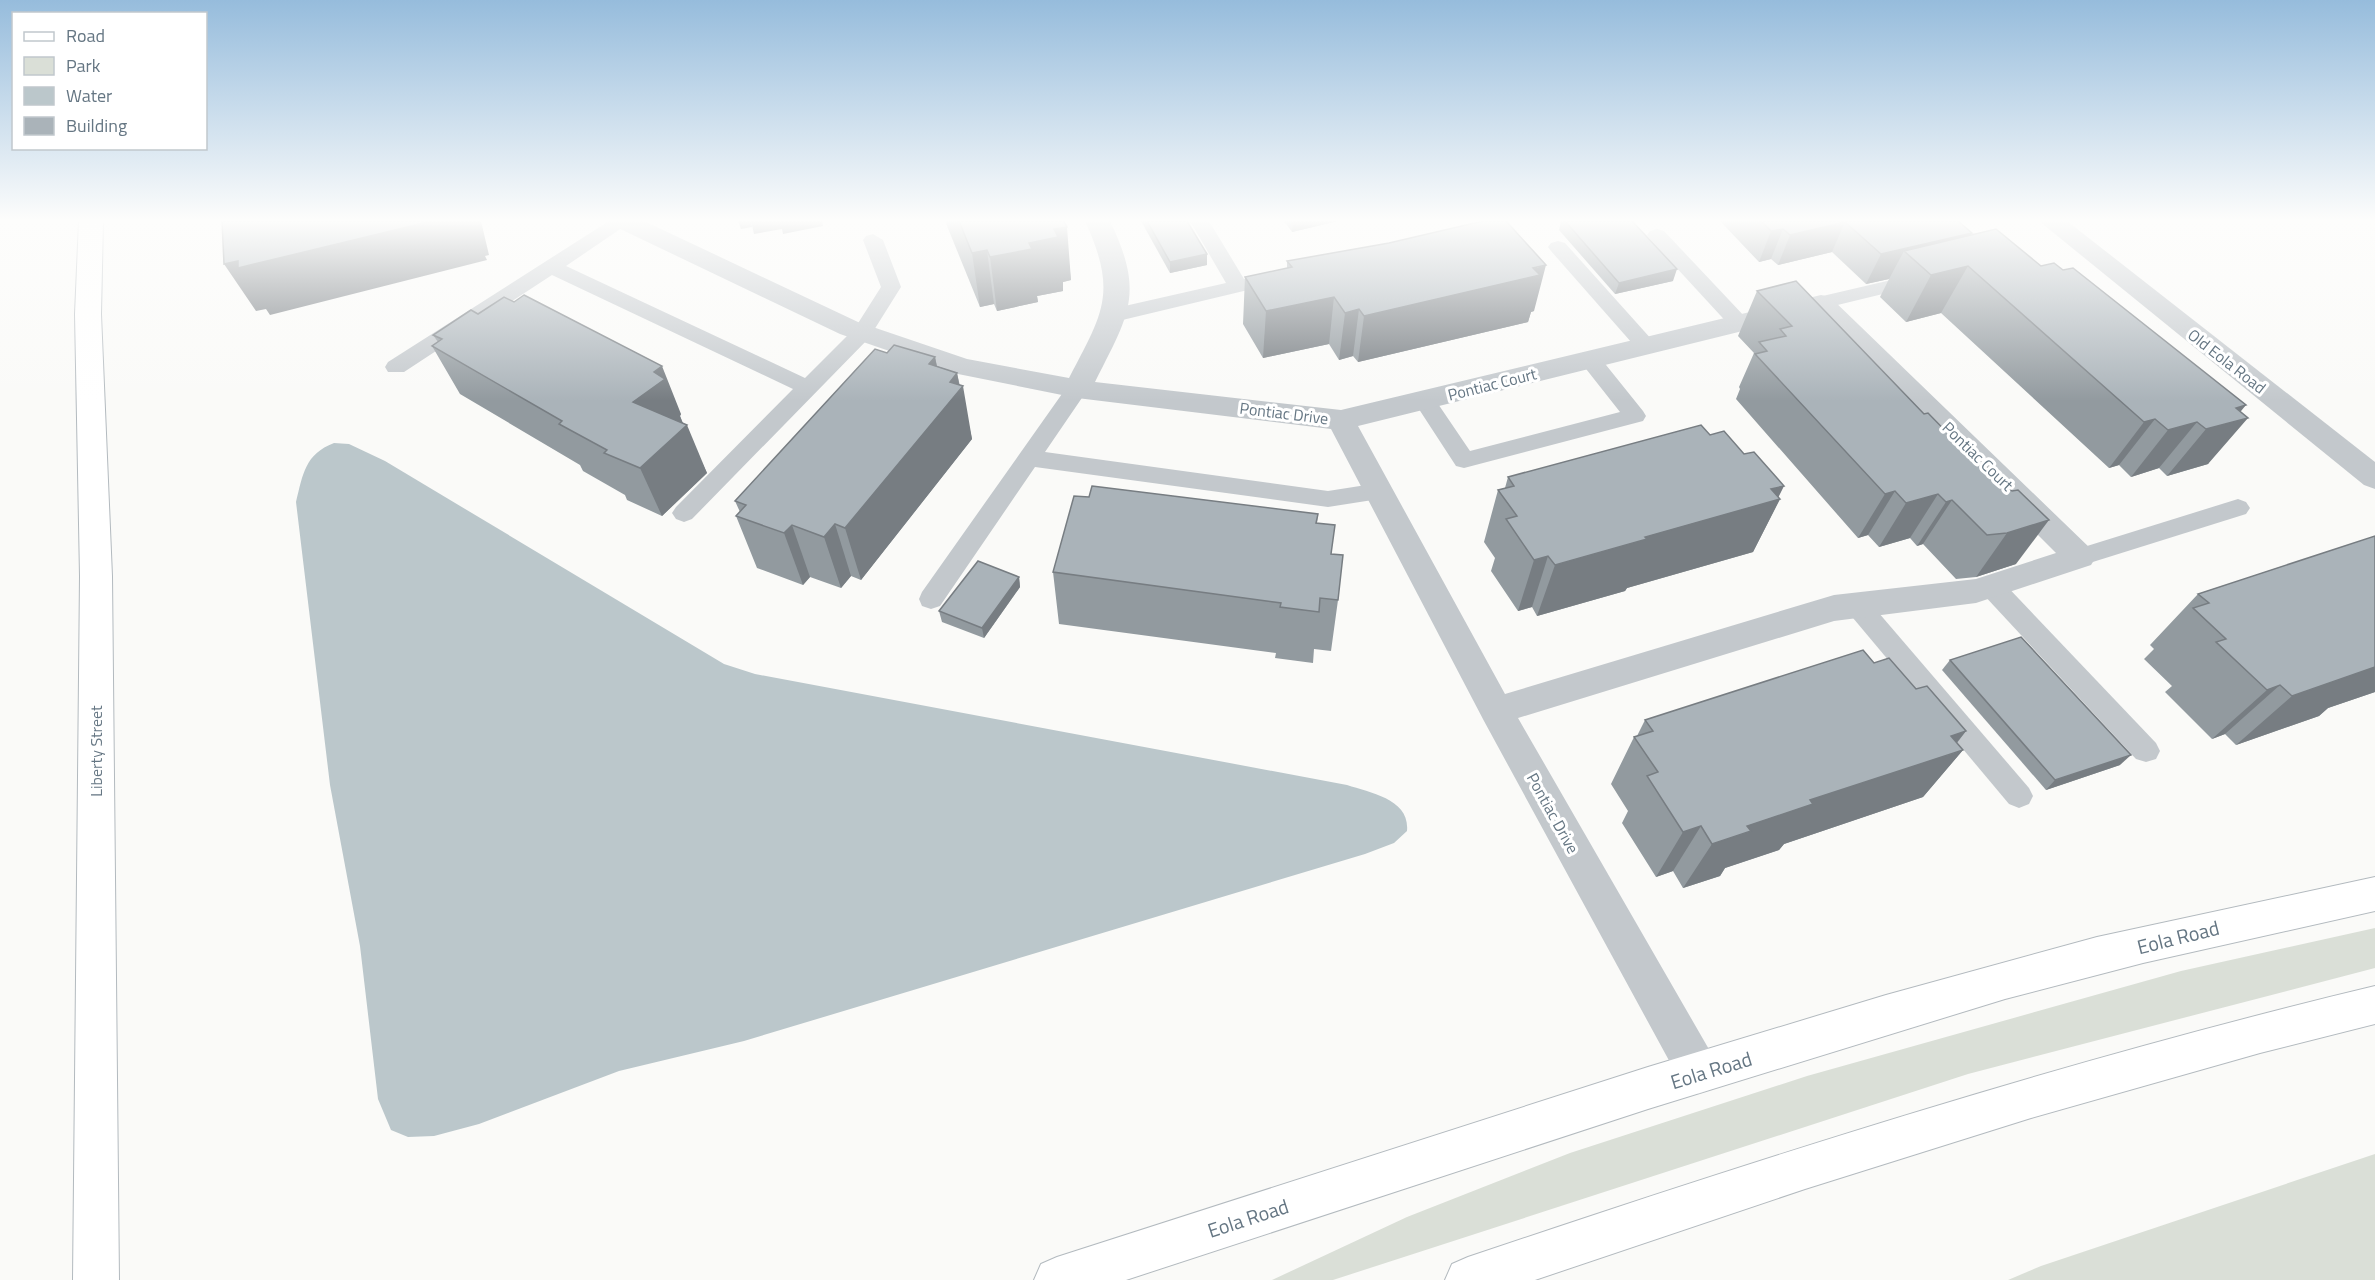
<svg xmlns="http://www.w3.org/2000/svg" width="2375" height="1280" viewBox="0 0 2375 1280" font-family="'Titillium Web',sans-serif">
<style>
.green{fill:#dadfd7}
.water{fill:#bbc7cb}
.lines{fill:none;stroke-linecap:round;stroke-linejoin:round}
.secondary-casing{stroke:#b3babf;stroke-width:2}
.lane{fill:#c3c8cc;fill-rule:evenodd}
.street{fill:#c3c8cc;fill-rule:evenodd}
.secondary{fill:#fff;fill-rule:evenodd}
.wall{fill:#929a9f}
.shaded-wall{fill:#777d82}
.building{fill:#aab3b9;stroke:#777d82;stroke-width:1.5}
.labels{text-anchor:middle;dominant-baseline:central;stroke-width:6;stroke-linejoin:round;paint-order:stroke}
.street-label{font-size:16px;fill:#657683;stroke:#fff}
.near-street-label{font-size:20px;fill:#657683;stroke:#fff}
</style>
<rect width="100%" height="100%" fill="#fafaf8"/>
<g class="green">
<polygon points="2375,928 2375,968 1968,1074 1333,1280 1272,1280 1407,1217 1570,1153 1807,1076 2181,971"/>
<polygon points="2375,1154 2375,1280 2008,1280 2041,1266"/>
</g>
<path class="water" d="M334 443 349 444 385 461 724 664 755 674 1347 785C1371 793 1410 799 1407 831L1394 843 1365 854 744 1041 619 1071 479 1124 434 1136 408 1137 391 1130 378 1099 360 946 330 785 296 502C303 474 305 454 334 443Z"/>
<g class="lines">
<g class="secondary-casing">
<g id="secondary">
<polygon points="79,221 103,221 101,314 112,576 119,1280 73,1280 80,576 75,314"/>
<polygon points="2375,877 2375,911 2143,963 2005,999 1648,1109 1126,1280 1034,1280 1041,1264 1057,1257 1648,1067 1886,995 2097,937"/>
<path d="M2375 986V1024L2260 1053 2031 1118 1805 1189 1535 1280H1445L1452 1264 1468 1257C1768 1156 2067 1060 2375 986Z"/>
</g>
</g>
<g class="lane">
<polygon points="609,221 632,221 566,266 805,378 855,328 881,287 863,240 866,236 873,234 883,240 901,287 869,338 692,519 684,522 676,519 672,513 676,507 793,389 552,275 404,372 388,372 385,367 388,362"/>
<polygon points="1190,221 1209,221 1244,279 1277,271 1284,273 1287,277 1284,281 1277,283 1114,322 1107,320 1104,315 1107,310 1226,283"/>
<polygon points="1657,229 1664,231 1746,318 1749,323 1746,328 1732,328 1650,239 1647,235 1650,231"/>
<polygon points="1558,241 1565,243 1653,341 1657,346 1653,351 1639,351 1551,251 1548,247 1551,243"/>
<polygon points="1917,274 1924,276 1927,280 1924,284 1821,309 1814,308 1811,303 1814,298"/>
<polygon points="1590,353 1598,355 1643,411 1646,416 1643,421 1464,468 1456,466 1413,400 1416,395 1424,393 1432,395 1470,451 1620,412 1579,360 1582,355"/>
<polygon points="1077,382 1085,384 1088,389 1045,452 1328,491 1379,483 1387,485 1391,491 1387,497 1379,499 1328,507 1035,467 940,606 931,609 922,606 919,599 922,592 1069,384"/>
<polygon points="2238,499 2246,502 2250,508 2246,514 2080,566 2071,563 2068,557 2071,551"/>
<polygon points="1991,577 2000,579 2156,743 2160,751 2156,759 2146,762 2136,759 1982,593 1979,586 1982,579"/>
<polygon points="1857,595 1866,598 2029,788 2033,796 2029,804 2019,808 2009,804 1848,612 1845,605 1848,598"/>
</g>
<g class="street">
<path d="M611 221H644L858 322 967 359 1069 378C1103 313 1118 293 1085 221H1110C1145 294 1129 314 1095 382L1341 410 1821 295 1830 297 2091 549 2096 557 2091 565 1976 603 1834 621 1518 718 1714 1058 1720 1073 1714 1088 1699 1094 1684 1088 1484 721 1331 429 1077 398 953 373 840 334 614 226ZM1815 313 2056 553 1976 579 1834 595 1505 694 1358 426Z"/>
<polygon points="2039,221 2067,221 2375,462 2375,489 2364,485"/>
</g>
<use href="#secondary" class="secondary"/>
</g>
<g class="wall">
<polygon points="945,221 1064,221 1071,280 1063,282 1063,291 1037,296 1038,302 997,311 994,304 980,307"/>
<polygon points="1141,221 1187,221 1207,254 1207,265 1170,273"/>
<polygon points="1284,221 1338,221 1292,232"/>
<polygon points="1561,221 1632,221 1673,281 1615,294 1559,230"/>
<polygon points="1720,221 1958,221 1972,233 1971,235 2041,266 2240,412 2208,464 2167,476 2159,468 2131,477 2119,465 2109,468 1941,313 1906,322 1880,297 1889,279 1866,284 1832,252 1778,265 1771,259 1759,262"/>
<polygon points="1287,261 1534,311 1531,312 1528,322 1358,362 1353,356 1339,360 1329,344 1263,358 1243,324 1245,277 1287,268"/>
<polygon points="1757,291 1924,414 1967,453 2012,491 2016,564 1976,577 1956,579 1923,544 1917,546 1910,538 1879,547 1868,535 1858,538 1736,399 1740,389 1739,387 1754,353 1738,336"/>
<polygon points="433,335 681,414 680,416 683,423 707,473 662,516 627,500 625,495 583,471 580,465 460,394 432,346 438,342"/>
<polygon points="887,353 935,357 937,366 957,373 972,439 861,580 851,576 841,588 810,577 803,585 757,568 736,516 740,512 735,501"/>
<polygon points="1710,435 1780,499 1753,552 1627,588 1625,591 1537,616 1532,607 1518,611 1491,571 1495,558 1484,542 1498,490 1505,488 1508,477"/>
<polygon points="1089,497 1318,514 1317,523 1331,554 1338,600 1331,651 1314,649 1313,663 1275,658 1276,653 1059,624 1053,572"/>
<polygon points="2375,536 2375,692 2328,708 2319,716 2236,745 2225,734 2212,739 2165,692 2172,686 2144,659 2154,649 2150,645 2198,594"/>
<polygon points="1019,577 1020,587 984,638 942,622 939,611"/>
<polygon points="1950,660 2120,765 2046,790 1942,670"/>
<polygon points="1874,663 1916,689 1966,731 1957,743 1963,750 1923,797 1784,844 1779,850 1725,868 1720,876 1683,888 1673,871 1656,877 1622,823 1628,811 1611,784 1634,737 1637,736 1645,720"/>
</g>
<g class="shaded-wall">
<polygon points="432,221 481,221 489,255 485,256 487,260 270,315 266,309 256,311 224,264"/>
<polygon points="738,221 751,221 752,227 741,229"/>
<polygon points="751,221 822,221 823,226 783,234 782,229 754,234"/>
<polygon points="1293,221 1338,221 1292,232"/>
<polygon points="1845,222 1832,252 1778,265 1790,235"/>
<polygon points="1067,227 1071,280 1063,282 1063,291 1037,296 1038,302 997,311 990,257 1029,243 1054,229"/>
<polygon points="1783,229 1771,259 1759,262 1771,231"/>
<polygon points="1972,233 1955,263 1904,251 1889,279 1866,284 1881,254"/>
<polygon points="987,250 994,304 980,307 972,253"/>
<polygon points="1207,254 1207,265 1170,273 1170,262"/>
<polygon points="1546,265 1534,311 1531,312 1528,322 1358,362 1364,316"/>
<polygon points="1968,266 1941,313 1906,322 1931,275"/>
<polygon points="1677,269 1673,281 1615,294 1619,283"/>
<polygon points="1334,297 1329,344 1263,358 1266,311"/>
<polygon points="1359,309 1353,356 1339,360 1345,313"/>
<polygon points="935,357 945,408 950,382 957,373 960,389 963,386 972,439 861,580 845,528 929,364"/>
<polygon points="662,366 681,414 680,416 684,427 633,402 654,372"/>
<polygon points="2246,405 2232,422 2248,418 2208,464 2167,476 2206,429 2236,408"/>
<polygon points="2155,419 2119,465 2109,468 2144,422"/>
<polygon points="2197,422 2159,468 2131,477 2168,430"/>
<polygon points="687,425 707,473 662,516 640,468"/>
<polygon points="1784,486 1777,500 1780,499 1753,552 1627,588 1625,591 1537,616 1555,565 1771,489"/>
<polygon points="1895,491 1868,535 1858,538 1885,494"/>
<polygon points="1938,494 1910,538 1879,547 1906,503"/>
<polygon points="1952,500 1923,544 1917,546 1946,502"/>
<polygon points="2049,520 2016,564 1976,577 2007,533"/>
<polygon points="835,524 851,576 841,588 824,537"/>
<polygon points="792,525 810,577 803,585 784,533"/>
<polygon points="1548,556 1532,607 1518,611 1534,560"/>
<polygon points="1019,577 1020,587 984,638 982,628"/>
<polygon points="2375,663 2375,692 2328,708 2319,716 2236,745 2292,696"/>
<polygon points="2280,685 2225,734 2212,739 2267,690"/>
<polygon points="1966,731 1946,756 1963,750 1923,797 1784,844 1779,850 1725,868 1720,876 1683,888 1712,844 1747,826 1810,800 1951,736"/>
<polygon points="2131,755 2120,765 2046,790 2055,780"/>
<polygon points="1701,826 1673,871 1656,877 1683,832"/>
</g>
<g class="building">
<polygon points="222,221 432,221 238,268 238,261 224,264"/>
<polygon points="959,221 1064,221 1067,227 1054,229 1058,237 1029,243 1032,249 990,257 987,250 972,253"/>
<polygon points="1147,221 1187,221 1207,254 1170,262"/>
<polygon points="1483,221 1506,221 1546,265 1533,268 1540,275 1364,316 1359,309 1345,313 1334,297 1266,311 1245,277 1292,267 1287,261 1389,243"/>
<polygon points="1565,221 1632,221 1677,269 1619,283"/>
<polygon points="1761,221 1958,221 1972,233 1881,254 1845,222 1790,235 1783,229 1771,231"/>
<polygon points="1996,229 2041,266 2054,263 2063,270 2073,268 2246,405 2236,408 2248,418 2206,429 2197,422 2168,430 2155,419 2144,422 1968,266 1931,275 1904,251"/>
<polygon points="1796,281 1924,414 1928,413 1967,453 1971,452 2012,491 2018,490 2049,520 2007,533 1987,535 1952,500 1946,502 1938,494 1906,503 1895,491 1885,494 1755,354 1767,351 1759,342 1786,336 1780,329 1792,326 1757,291"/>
<polygon points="524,295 662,366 654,372 665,379 633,402 687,425 640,468 604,453 607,450 559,424 562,421 432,346 442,339 433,335 471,310 478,314 504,297 514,302"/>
<polygon points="894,345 935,357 929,364 957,373 950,382 963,386 845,528 835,524 824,537 792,525 784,533 736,516 746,505 735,501 875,349 887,353"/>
<polygon points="1701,425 1710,435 1724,431 1744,454 1754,452 1784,486 1771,489 1780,499 1645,537 1647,539 1555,565 1548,556 1534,560 1506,519 1517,516 1498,490 1514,486 1508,477"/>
<polygon points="1092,486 1318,514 1316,523 1335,525 1331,554 1343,555 1338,600 1320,598 1319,612 1280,607 1281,603 1053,572 1074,496 1089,497"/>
<polygon points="2375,536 2375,667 2292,696 2280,685 2267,690 2216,642 2226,639 2193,608 2209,603 2198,594"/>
<polygon points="978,561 1019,577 982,628 939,611"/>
<polygon points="2021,637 2131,755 2055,780 1950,660"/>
<polygon points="1863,650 1874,663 1889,658 1916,689 1927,686 1966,731 1951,736 1963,750 1810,800 1813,804 1747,826 1751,831 1712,844 1701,826 1683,832 1647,776 1658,772 1634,737 1653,731 1645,720"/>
</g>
<linearGradient id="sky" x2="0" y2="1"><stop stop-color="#96bcdc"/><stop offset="0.55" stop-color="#fdfdfc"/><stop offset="1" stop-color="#fdfdfc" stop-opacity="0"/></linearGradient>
<rect width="2375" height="401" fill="url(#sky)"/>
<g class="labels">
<g class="street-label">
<text transform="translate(2227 361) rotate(38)">Old Eola Road</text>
<text transform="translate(1492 384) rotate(-14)">Pontiac Court</text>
<text transform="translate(1284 413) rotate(7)">Pontiac Drive</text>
<text transform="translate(1978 456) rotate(44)">Pontiac Court</text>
<text transform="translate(96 751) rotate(-90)">Liberty Street</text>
<text transform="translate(1553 813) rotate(61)">Pontiac Drive</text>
</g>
<g class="near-street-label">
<text transform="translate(2178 937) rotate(-14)">Eola Road</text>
<text transform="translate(1711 1070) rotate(-17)">Eola Road</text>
<text transform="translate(1248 1218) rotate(-18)">Eola Road</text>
</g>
</g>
<rect x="12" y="12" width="195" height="138" fill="#ffffff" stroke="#c1c8cd" stroke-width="1.5"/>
<rect x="24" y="32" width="30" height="9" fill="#ffffff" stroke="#c1c8cd" stroke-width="1.5"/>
<text x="66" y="42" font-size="18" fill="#657683">Road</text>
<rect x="24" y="57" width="30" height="18" fill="#dadfd7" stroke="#c1c8cd" stroke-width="1.5"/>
<text x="66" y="72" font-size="18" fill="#657683">Park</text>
<rect x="24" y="87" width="30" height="18" fill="#bbc7cb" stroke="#c1c8cd" stroke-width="1.5"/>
<text x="66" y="102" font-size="18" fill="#657683">Water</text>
<rect x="24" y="117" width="30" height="18" fill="#aab3b9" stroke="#c1c8cd" stroke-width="1.5"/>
<text x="66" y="132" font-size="18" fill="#657683">Building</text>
</svg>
